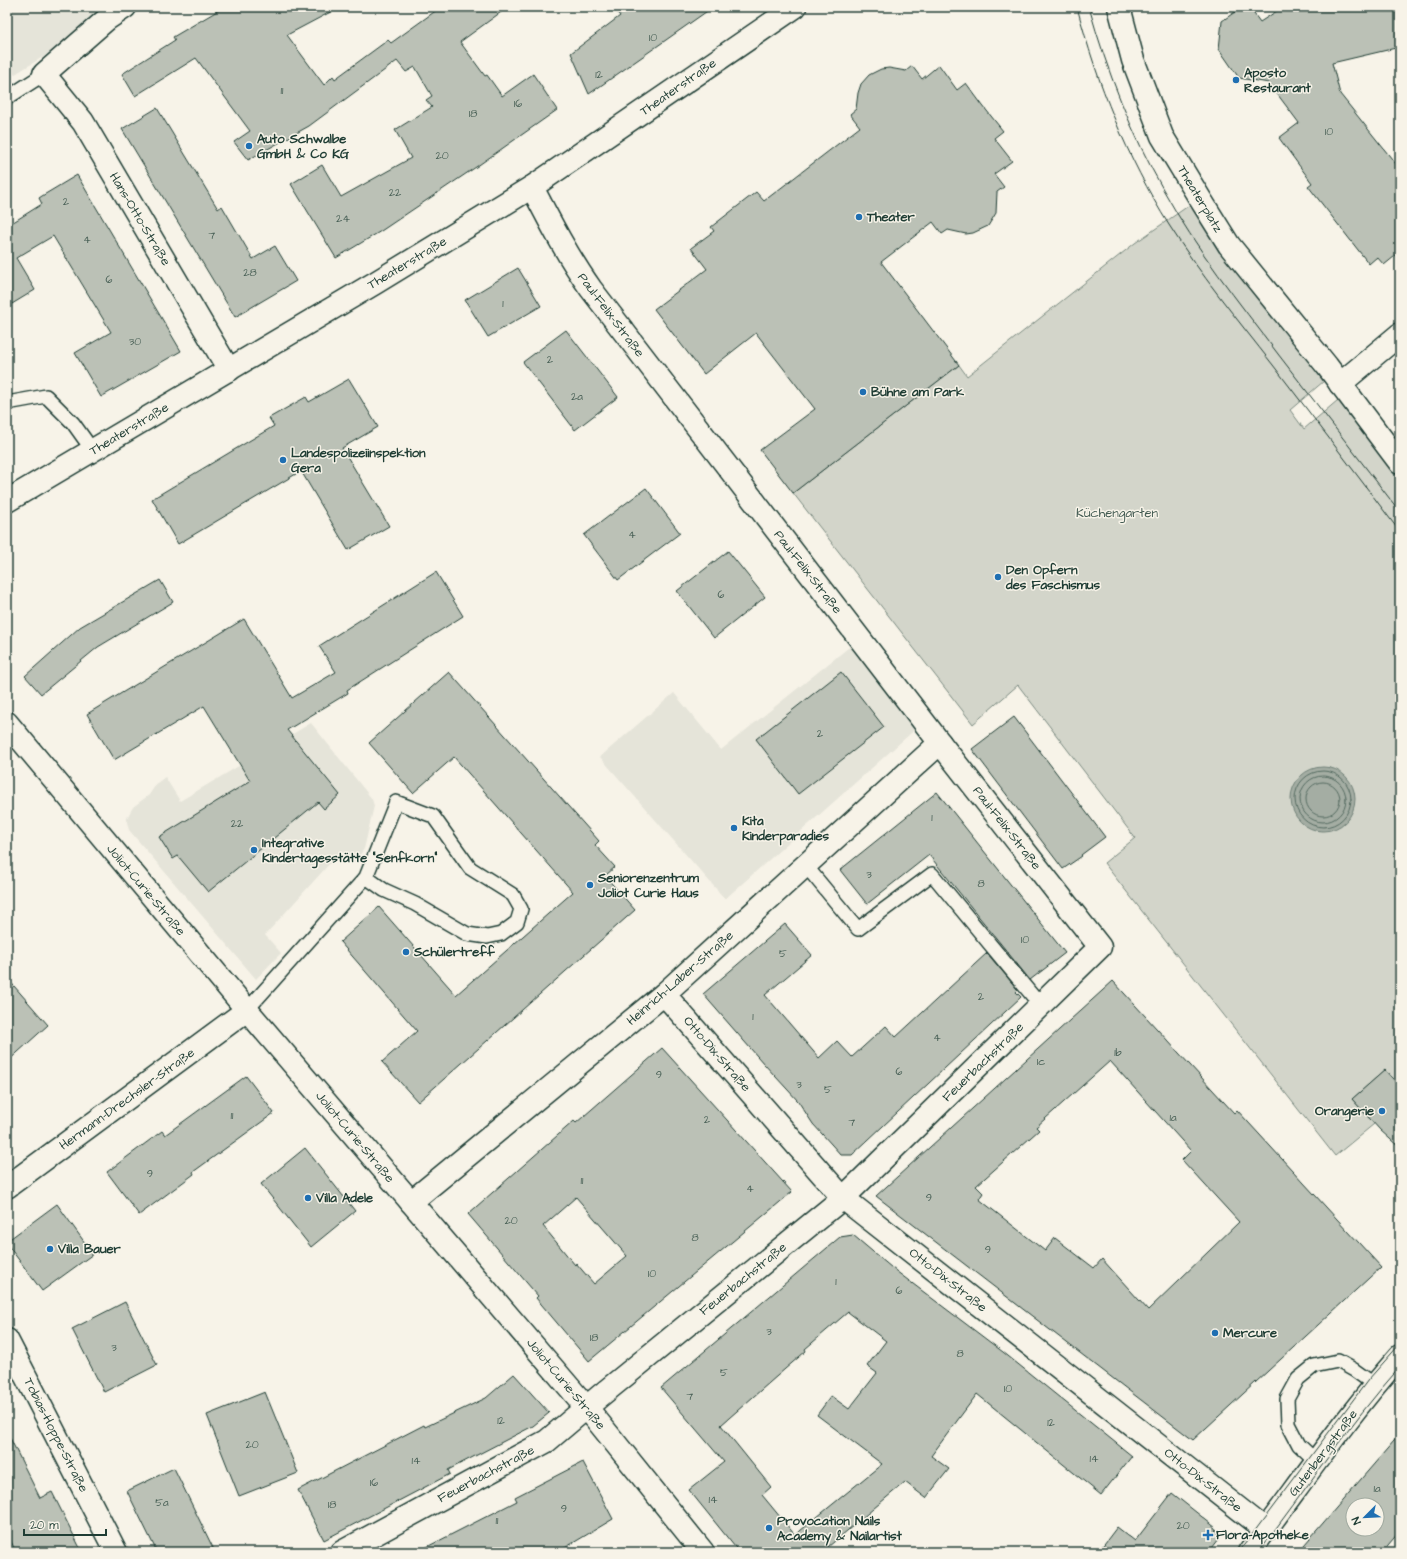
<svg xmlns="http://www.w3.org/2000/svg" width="1407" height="1559" viewBox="0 0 1407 1559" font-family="'Architects Daughter',sans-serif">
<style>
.built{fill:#e5e4d9}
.green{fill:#d3d5ca;stroke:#79897f}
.water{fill:#a4ada3;stroke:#6f8077}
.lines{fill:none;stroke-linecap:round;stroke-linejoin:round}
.shore{stroke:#546a60;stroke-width:1}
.building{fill:#bbc1b6;stroke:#1f3d34;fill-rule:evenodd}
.lane-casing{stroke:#1f3d34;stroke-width:16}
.street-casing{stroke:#1f3d34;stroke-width:25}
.secondary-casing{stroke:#1f3d34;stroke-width:25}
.lane{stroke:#f7f3e8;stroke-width:13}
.street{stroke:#f7f3e8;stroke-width:22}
.secondary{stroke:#f7f3e8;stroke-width:22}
.tram{stroke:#1f3d34;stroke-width:1}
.poi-dot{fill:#1f6fb2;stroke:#f7f3e8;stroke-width:1.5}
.labels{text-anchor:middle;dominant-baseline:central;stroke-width:3;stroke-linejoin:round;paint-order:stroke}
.number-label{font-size:11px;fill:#465e54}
.poi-label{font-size:13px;font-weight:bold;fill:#1f3d34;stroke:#f7f3e8;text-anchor:start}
.street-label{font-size:13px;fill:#1f3d34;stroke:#f7f3e8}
.park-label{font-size:13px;fill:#435b52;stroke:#f7f3e8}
</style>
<rect width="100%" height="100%" fill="#f7f3e8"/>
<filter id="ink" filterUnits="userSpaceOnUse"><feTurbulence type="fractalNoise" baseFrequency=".025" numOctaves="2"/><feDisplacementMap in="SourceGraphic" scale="8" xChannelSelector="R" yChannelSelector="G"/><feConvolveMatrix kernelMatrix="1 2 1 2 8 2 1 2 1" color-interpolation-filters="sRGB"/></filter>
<g filter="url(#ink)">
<g class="built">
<polygon points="7,7 124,7 7,79"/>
<polygon points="858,640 920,725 725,899 600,757 674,693 721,750"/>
<polygon points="311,723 372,799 374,806 364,849 354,863 341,851 265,935 281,953 256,979 129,830 127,822 127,818 133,807 149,795 157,783 165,777 180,801"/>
</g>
<polygon class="green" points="1191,204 1324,381 1290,410 1304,429 1338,400 1400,481 1400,1087 1385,1070 1352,1099 1374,1124 1335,1156 1104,863 1135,838 1018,685 973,724 793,493 959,365 967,376 1135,243"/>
<circle class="water" cx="1323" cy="799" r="32"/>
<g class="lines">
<g class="shore">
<circle cx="1323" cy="799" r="28"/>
<circle cx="1323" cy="799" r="23"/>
<circle cx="1323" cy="799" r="17"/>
</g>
</g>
<g class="building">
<polygon points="224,7 340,7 287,35 324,85 333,76 335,79 388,40 391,43 441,7 508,7 460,42 485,76 487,75 502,96 533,74 557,110 476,167 381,231 336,258 291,184 322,165 341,197 411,158 395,130 432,107 426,100 432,96 415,67 406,72 397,61 309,126 248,160 234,142 250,131 196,58 135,96 122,74 175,40 173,37"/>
<polygon points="613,7 713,7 589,94 571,53 620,16"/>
<polygon points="1242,7 1249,7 1260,22 1283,7 1400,7 1400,47 1332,63 1340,94 1400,169 1400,252 1384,265 1377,257 1369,264 1308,186 1312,183 1279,138 1299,123 1269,83 1239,78 1219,49 1222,21"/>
<polygon points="939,65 957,90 966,83 983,106 1003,131 994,138 1012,161 994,174 1004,187 997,192 996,213 988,226 973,233 966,234 948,230 942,234 933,222 881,262 959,365 793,493 760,450 815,409 756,333 704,374 654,309 707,269 691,248 714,231 711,227 756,192 764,201 860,127 850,114 856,109 858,93 861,84 869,75 881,69 889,68 906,71 912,66 922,79"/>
<polygon points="157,108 218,209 222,206 253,259 275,246 296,281 235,317 122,129"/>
<polygon points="77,175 181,351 101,397 75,353 111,332 53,236 16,258 35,290 7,307 7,226 42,204 39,198 42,196"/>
<polygon points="518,268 541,306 488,337 465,300"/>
<polygon points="566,330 618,397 575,430 523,362"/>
<polygon points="349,379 378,427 342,448 389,526 348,550 301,471 178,544 152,499 274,426 269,418 306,397 309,402"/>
<polygon points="646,488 680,533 618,580 584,535"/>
<polygon points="728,551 765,597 714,638 677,591"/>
<polygon points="436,572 463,616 347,690 348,693 287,730 340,795 324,809 318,802 208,892 178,856 173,859 159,837 250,781 204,706 114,760 87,714 244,619 292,698 336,672 319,646"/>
<polygon points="160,580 173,602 98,647 41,694 25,676 80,627"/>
<polygon points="449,672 599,841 595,845 615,867 605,876 635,910 418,1102 382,1062 417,1031 340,942 379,907 456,995 573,892 454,757 413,793 369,743"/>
<polygon points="841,672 884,727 798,794 756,739"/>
<polygon points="1014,717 1105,837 1081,855 1082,856 1063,869 972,749"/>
<polygon points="937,792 1065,953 1030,980 929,855 867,904 840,870"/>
<polygon points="785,924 812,955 765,995 819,1058 837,1041 852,1057 886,1026 896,1037 987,953 1018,990 1016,992 1021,997 852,1155 841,1155 813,1124 798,1101 764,1064 703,994"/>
<polygon points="7,978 48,1025 7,1062"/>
<path d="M1113 981 1234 1113 1237 1110 1381 1267 1193 1440 876 1196ZM1110 1061 1191 1151 1182 1160 1239 1222 1148 1310 1102 1259 1094 1268 1055 1238 1045 1251 979 1199 983 1193 976 1186 1039 1130 1036 1127Z"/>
<path d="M662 1048 792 1192 589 1361 536 1298 538 1296 468 1214 574 1121 576 1123ZM576 1197 627 1256 594 1284 576 1263 575 1265 543 1226Z"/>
<polygon points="1385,1070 1400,1087 1400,1148 1380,1130 1352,1099"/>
<polygon points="246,1076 274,1113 193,1172 194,1174 139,1215 107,1172 162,1131 165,1135"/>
<polygon points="305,1148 355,1211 311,1247 261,1184"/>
<polygon points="57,1204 93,1254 42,1291 7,1244 7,1241"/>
<path d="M853 1235 892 1268 1003 1352 1132 1456 1101 1495 977 1394 931 1456 949 1469 926 1498 905 1482 822 1552H739L689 1490 724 1462 661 1388 840 1237ZM848 1312 886 1341 867 1366 877 1373 849 1409 831 1396 817 1415 882 1464 795 1535 762 1495 771 1487 721 1425 785 1369 806 1351 805 1349Z"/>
<polygon points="125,1302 157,1365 104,1392 72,1329"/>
<polygon points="514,1374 549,1413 533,1426 448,1470 450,1474 324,1540 298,1490 424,1425 425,1427 486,1398"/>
<polygon points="265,1392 298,1473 239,1496 207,1415"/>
<polygon points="7,1432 40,1498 52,1492 82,1552 16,1552 7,1533"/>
<path d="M1400 1434V1531L1382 1552H1298ZM1353 1505H1377V1529H1353Z"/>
<polygon points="583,1462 613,1519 558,1552 417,1552 517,1501 515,1497"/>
<polygon points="174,1468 215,1552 157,1552 127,1491"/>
<polygon points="1172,1493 1216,1528 1219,1539 1209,1552 1098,1552 1117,1527 1135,1541"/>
</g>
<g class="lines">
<g class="lane-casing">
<g id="lane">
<polyline points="7,98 44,74"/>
<polyline points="7,403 46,396 73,423 93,451"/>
<polyline points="806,866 858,929 932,874 1041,1006"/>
<polyline points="247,1010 366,877 396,802 433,816 470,868 513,895 521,909 517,922 501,934 487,937 467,934 415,904 384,890 366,877"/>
<polyline points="1316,1461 1299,1445 1288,1424 1287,1399 1298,1379 1314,1366 1338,1361 1354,1370 1375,1385"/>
</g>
</g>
<g class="street-casing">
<g id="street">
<polyline points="125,7 107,19 44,74 83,122 229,370"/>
<polyline points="1119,7 1133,60 1162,136 1199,197 1229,245 1327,366 1400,463"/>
<polyline points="1340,384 1400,334"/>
<polyline points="664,994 843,1198 1266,1530"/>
<polyline points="7,1187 247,1010"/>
<polyline points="411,1202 664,994 940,743"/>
<polyline points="7,1340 116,1552"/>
<path d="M342 1552 547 1441 600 1396 843 1198 1100 947 940 743 591 289C568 257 550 222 532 187"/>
<path d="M1249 1552C1299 1486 1345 1418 1400 1356"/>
</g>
</g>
<g class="secondary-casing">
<g id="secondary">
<polyline points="7,501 375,283 532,187 795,7"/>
<polyline points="7,723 247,1010 587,1408 703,1552"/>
</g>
</g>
<use href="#lane" class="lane"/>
<use href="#street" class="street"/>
<use href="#secondary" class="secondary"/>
<g class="tram">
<path d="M1077 7C1097 83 1127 158 1169 225 1200 274 1237 319 1273 365 1316 421 1358 476 1400 532"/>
<path d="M1089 7C1107 71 1131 133 1164 191 1196 249 1238 301 1278 354 1319 407 1359 459 1400 512"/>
<polyline points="1239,1552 1368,1380 1400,1344"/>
<path d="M1258 1552C1306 1490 1348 1425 1400 1367"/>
</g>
</g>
</g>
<g class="poi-dot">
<circle cx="1236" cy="80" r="4"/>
<circle cx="249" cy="146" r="4"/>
<circle cx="859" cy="217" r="4"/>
<circle cx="863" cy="392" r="4"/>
<circle cx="283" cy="460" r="4"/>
<circle cx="998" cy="577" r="4"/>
<circle cx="734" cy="828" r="4"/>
<circle cx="254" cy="850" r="4"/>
<circle cx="590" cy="885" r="4"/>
<circle cx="406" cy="952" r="4"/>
<circle cx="1382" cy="1111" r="4"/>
<circle cx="308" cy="1198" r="4"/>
<circle cx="50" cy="1249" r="4"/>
<circle cx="1215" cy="1333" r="4"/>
<circle cx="769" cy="1528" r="4"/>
<path d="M1206 1529h4v4h4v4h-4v4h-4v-4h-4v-4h4z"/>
</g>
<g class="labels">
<g class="number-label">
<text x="653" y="37">10</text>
<text x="599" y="74">12</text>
<text x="282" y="90">11</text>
<text x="518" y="103">16</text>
<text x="473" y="113">18</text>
<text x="1329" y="131">10</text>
<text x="442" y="155">20</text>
<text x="395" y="192">22</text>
<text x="66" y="201">2</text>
<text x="343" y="218">24</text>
<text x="212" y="235">7</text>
<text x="87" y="239">4</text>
<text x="250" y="272">28</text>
<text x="109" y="279">6</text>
<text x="503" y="303">1</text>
<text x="135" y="341">30</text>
<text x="550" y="359">2</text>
<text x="577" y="396">2a</text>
<text x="632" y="534">4</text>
<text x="721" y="594">6</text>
<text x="820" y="733">2</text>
<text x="932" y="817">1</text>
<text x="237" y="823">22</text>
<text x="869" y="874">3</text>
<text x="981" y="883">8</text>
<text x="1025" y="939">10</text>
<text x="783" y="953">5</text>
<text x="981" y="996">2</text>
<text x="753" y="1016">1</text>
<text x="937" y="1037">4</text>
<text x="1118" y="1052">1b</text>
<text x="1041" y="1061">1c</text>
<text x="899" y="1071">6</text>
<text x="659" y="1074">9</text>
<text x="799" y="1084">3</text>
<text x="828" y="1089">5</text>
<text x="232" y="1115">11</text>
<text x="1173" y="1117">1a</text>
<text x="707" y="1119">2</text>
<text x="852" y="1122">7</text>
<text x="150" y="1173">9</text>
<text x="582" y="1180">11</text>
<text x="750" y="1188">4</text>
<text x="929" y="1197">9</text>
<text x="511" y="1220">20</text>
<text x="695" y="1237">8</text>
<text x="988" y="1249">9</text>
<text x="652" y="1273">10</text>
<text x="836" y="1281">1</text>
<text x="899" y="1290">6</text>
<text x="769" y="1331">3</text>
<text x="594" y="1337">18</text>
<text x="114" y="1347">3</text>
<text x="960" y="1353">8</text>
<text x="724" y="1372">5</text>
<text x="1008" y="1388">10</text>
<text x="690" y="1396">7</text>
<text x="501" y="1420">12</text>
<text x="1051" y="1422">12</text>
<text x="252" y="1444">20</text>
<text x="1094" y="1458">14</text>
<text x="416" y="1460">14</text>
<text x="374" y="1482">16</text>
<text x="1377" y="1488">1a</text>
<text x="713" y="1499">14</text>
<text x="162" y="1502">5a</text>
<text x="332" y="1504">18</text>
<text x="564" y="1508">9</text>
<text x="497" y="1520">11</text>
<text x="1183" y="1525">20</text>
</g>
<g class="poi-label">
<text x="1244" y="73">Aposto<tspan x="1244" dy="15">Restaurant</tspan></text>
<text x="257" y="139">Auto Schwalbe<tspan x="257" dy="15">GmbH &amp; Co KG</tspan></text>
<text x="867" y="217">Theater</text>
<text x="871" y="392">Bühne am Park</text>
<text x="291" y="453">Landespolizeiinspektion<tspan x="291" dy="15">Gera</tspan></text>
<text x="1006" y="570">Den Opfern<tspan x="1006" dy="15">des Faschismus</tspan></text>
<text x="742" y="821">Kita<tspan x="742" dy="15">Kinderparadies</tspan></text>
<text x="262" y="843">Integrative<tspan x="262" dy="15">Kindertagesstätte "Senfkorn"</tspan></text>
<text x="598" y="878">Seniorenzentrum<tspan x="598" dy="15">Joliot Curie Haus</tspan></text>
<text x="414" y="952">Schülertreff</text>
<text x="1374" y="1111" text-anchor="end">Orangerie</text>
<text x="316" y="1198">Villa Adele</text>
<text x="58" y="1249">Villa Bauer</text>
<text x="1223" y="1333">Mercure</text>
<text x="777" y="1521">Provocation Nails<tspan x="777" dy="15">Academy &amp; Nailartist</tspan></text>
<text x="1216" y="1535">Flora-Apotheke</text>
</g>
<g class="street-label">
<text transform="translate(678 87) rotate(-35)">Theaterstraße</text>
<text transform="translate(1200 199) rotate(59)">Theaterplatz</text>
<text transform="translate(140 219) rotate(59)">Hans-Otto-Straße</text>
<text transform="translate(407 263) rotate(-31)">Theaterstraße</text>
<text transform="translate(611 315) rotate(53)">Paul-Felix-Straße</text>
<text transform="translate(129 429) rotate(-31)">Theaterstraße</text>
<text transform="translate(808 572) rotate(52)">Paul-Felix-Straße</text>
<text transform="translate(1007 828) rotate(52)">Paul-Felix-Straße</text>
<text transform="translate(146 890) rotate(50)">Joliot-Curie-Straße</text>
<text transform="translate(680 978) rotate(-41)">Heinrich-Laber-Straße</text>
<text transform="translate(717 1054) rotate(49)">Otto-Dix-Straße</text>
<text transform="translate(983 1062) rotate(-44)">Feuerbachstraße</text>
<text transform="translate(127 1099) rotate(-36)">Hermann-Drechsler-Straße</text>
<text transform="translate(355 1137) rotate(50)">Joliot-Curie-Straße</text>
<text transform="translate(743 1279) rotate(-39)">Feuerbachstraße</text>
<text transform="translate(948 1280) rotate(38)">Otto-Dix-Straße</text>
<text transform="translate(566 1384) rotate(50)">Joliot-Curie-Straße</text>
<text transform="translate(56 1435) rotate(63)">Tobias-Hoppe-Straße</text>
<text transform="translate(1323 1453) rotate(-53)">Gutenbergstraße</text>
<text transform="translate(486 1474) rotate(-28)">Feuerbachstraße</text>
<text transform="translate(1203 1480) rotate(38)">Otto-Dix-Straße</text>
</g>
<g class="park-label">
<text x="1117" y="513">Küchengarten</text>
</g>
</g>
<rect width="1407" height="1559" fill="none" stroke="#f7f3e8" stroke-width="24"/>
<rect x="12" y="12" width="1383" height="1535" fill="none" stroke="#1f3d34" stroke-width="1.5" filter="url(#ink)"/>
<g transform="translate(1365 1517) rotate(246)"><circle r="19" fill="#f7f3e8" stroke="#a1aaa0"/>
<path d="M0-3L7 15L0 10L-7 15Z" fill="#1f6fb2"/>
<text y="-6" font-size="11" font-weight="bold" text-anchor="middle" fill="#1f3d34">N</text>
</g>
<path d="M24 1529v6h82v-6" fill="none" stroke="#1f3d34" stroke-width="2"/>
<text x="30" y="1529" font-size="12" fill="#1f3d34" stroke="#f7f3e8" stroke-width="3" paint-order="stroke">20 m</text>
</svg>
